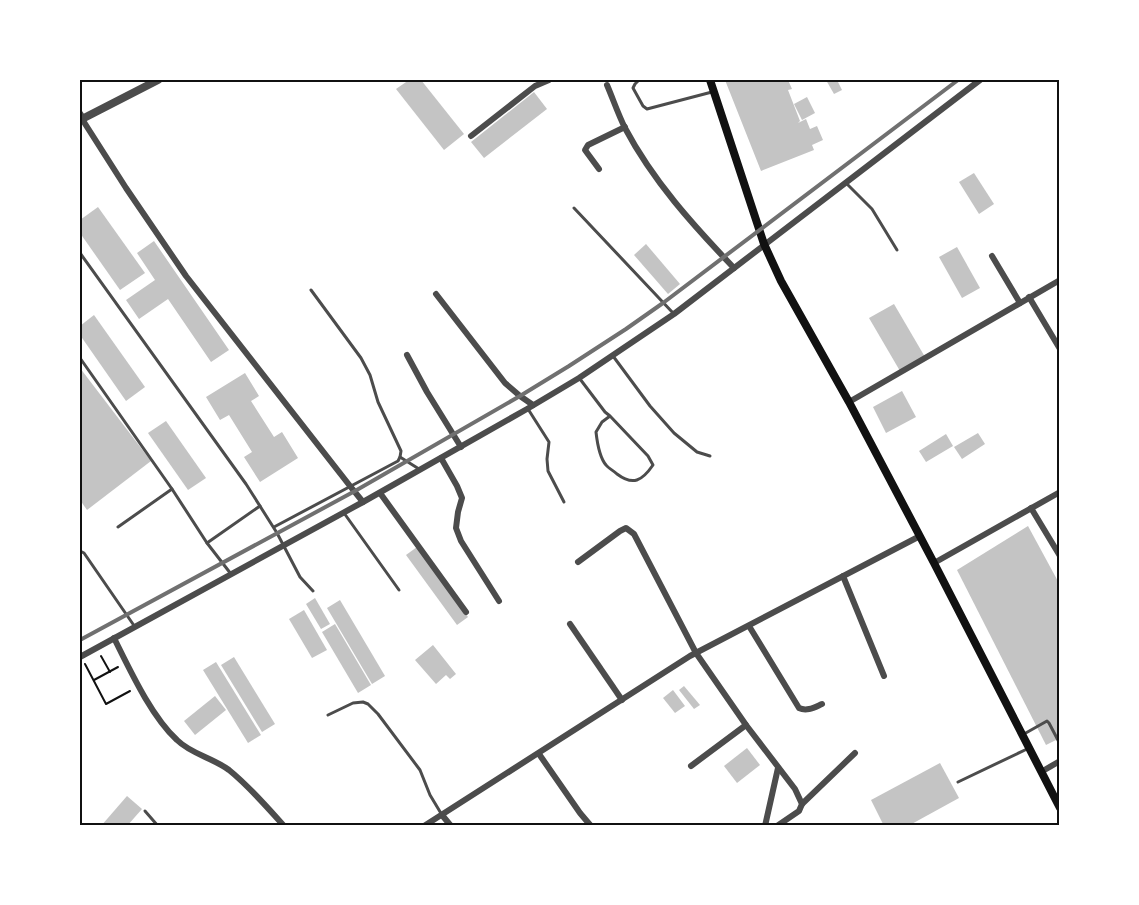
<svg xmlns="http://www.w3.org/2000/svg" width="1139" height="905" viewBox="0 0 1139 905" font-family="'Sofia Sans Condensed',sans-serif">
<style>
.building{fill:#c4c4c4}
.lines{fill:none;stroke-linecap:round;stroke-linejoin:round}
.path{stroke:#111;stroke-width:2}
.service{stroke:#4c4c4c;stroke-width:3}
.minor{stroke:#4c4c4c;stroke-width:6}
.tertiary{stroke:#4c4c4c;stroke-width:8}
.secondary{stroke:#111;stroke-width:8}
.rail{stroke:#707070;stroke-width:4}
.neatline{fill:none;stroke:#111;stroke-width:2}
</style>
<rect width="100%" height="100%" fill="#fff"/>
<g class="building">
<polygon points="409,80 421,80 464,134 444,150 396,89"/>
<polygon points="725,80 788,80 792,89 788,90 800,121 798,123 806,119 810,129 817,126 823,140 812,145 814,150 761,171"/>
<polygon points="826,80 837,80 842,90 834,94"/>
<polygon points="534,92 547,109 484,158 471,142"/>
<polygon points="807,97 815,113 802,120 794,104"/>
<polygon points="974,173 994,204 979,214 959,182"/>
<polygon points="98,207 145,273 120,290 80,233 80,220"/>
<polygon points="154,241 229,350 211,362 168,299 139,319 126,300 155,280 137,253"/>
<polygon points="646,244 680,284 668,294 634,255"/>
<polygon points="957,247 980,288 962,298 939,257"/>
<polygon points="894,304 925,357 900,371 869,318"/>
<polygon points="94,315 145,387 126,401 80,335 80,326"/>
<polygon points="80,368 151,461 87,510 80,500"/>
<polygon points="245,373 259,396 251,401 274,437 282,432 298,458 260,482 244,457 252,452 229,415 220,420 206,397"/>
<polygon points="902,391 916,417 886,433 873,407"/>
<polygon points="166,421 206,478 188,490 148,433"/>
<polygon points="978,433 985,444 962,459 954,447"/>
<polygon points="946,434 953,446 926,462 919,451"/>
<polygon points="1028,526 1060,585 1060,738 1046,745 957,570"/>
<polygon points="417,547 468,617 457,625 406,555"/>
<polygon points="315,598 330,624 321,629 306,604"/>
<polygon points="340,600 385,676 372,684 327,608"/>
<polygon points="304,610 327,650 312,658 289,619"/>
<polygon points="335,624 371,685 358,693 322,632"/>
<polygon points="433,645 456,674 450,679 446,675 436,684 415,660"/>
<polygon points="234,657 275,724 262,732 221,665"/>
<polygon points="216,662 261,735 248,743 203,670"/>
<polygon points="684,686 700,705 694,709 679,690"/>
<polygon points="673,690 685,706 675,713 663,698"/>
<polygon points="215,696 226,710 195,735 184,721"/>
<polygon points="747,748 760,765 737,783 724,766"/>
<polygon points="940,763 959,798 908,826 884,826 871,800"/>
<polygon points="127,796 142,809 127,826 101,826"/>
</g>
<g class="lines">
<g class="path">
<polyline points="101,656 110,672"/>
<polyline points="85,664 106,704 130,691"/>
<polyline points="94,680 118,667"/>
</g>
<g class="service">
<polyline points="639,80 635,84 633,88 643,106 647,109 712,92"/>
<polyline points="847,184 872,209 897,250"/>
<polyline points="574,208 674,314"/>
<polyline points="80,253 246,484 277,533 300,577 313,591"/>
<polyline points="613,356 650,406 674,433 697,452 710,456"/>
<polyline points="80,358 172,489"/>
<path d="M580 379 605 412 610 416 648 456 653 465C642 481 633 486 617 474 614 471 608 468 606 465 600 458 597 441 596 432L602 422 610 416"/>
<polyline points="528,409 549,442 547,459 548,471 564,502"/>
<polyline points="400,457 419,469"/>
<polyline points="344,513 399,590"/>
<polyline points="118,527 172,489 207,543 231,574"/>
<polyline points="274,527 398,461 400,457 401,451 378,402 370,375 361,358 311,290"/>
<polyline points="207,543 260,506"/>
<polyline points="80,551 84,553 135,627"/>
<polyline points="328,715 353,703 363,702 368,704 378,714 420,770 430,795 442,815"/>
<polyline points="1024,734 1047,721 1049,723 1060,744"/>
<polyline points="958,782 1027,749"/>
<polyline points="145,811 158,826"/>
</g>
<g class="minor">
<path d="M607 85C613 99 618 114 625 128 653 181 693 225 734 268"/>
<polyline points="80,120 82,119 126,188 186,276 350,486 363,502"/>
<polyline points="471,136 535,86 549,80"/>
<polyline points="599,169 585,150 588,145 625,127"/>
<polyline points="992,256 1020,303"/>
<polyline points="436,294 505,383 520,396 533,405"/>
<polyline points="1029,297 1060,349"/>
<polyline points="407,355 427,392 461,447"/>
<polyline points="849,402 1060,280"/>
<polyline points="441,458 457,486 462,498 458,512 456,528 461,541 499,601"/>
<polyline points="380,493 466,612"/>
<polyline points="1031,508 1060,556"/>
<polyline points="578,562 620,531 626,528 634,534 696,653 746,725 795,789 802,804 799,811 777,826"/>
<polyline points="934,563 1060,492"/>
<polyline points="843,576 884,676"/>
<polyline points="570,624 622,700"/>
<path d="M749 626 799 708C807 712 815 707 822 704"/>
<path d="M114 638C130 670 151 716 177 740 191 754 213 758 229 770 249 786 267 807 284 826"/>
<polyline points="80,657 363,502 527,409 579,378 674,314 980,80"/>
<polyline points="539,754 580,813 591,826"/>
<polyline points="691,766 746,725"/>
<polyline points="1041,772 1060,761"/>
<polyline points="802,804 855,753"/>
<polyline points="442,815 451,826"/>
<polyline points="424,826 690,656 920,536"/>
<polyline points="765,826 778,768"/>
</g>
<polyline class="tertiary" points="80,115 82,119 158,80"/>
<polyline class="secondary" points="710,80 764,244 781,281 849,402 934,563 1060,808"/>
<polyline class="rail" points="80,640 355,491 520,396 569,366 626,329 663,303 958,80"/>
</g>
<rect width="1139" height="905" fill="none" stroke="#ffffff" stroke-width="162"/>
<rect x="81" y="81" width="977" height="743" class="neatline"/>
</svg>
